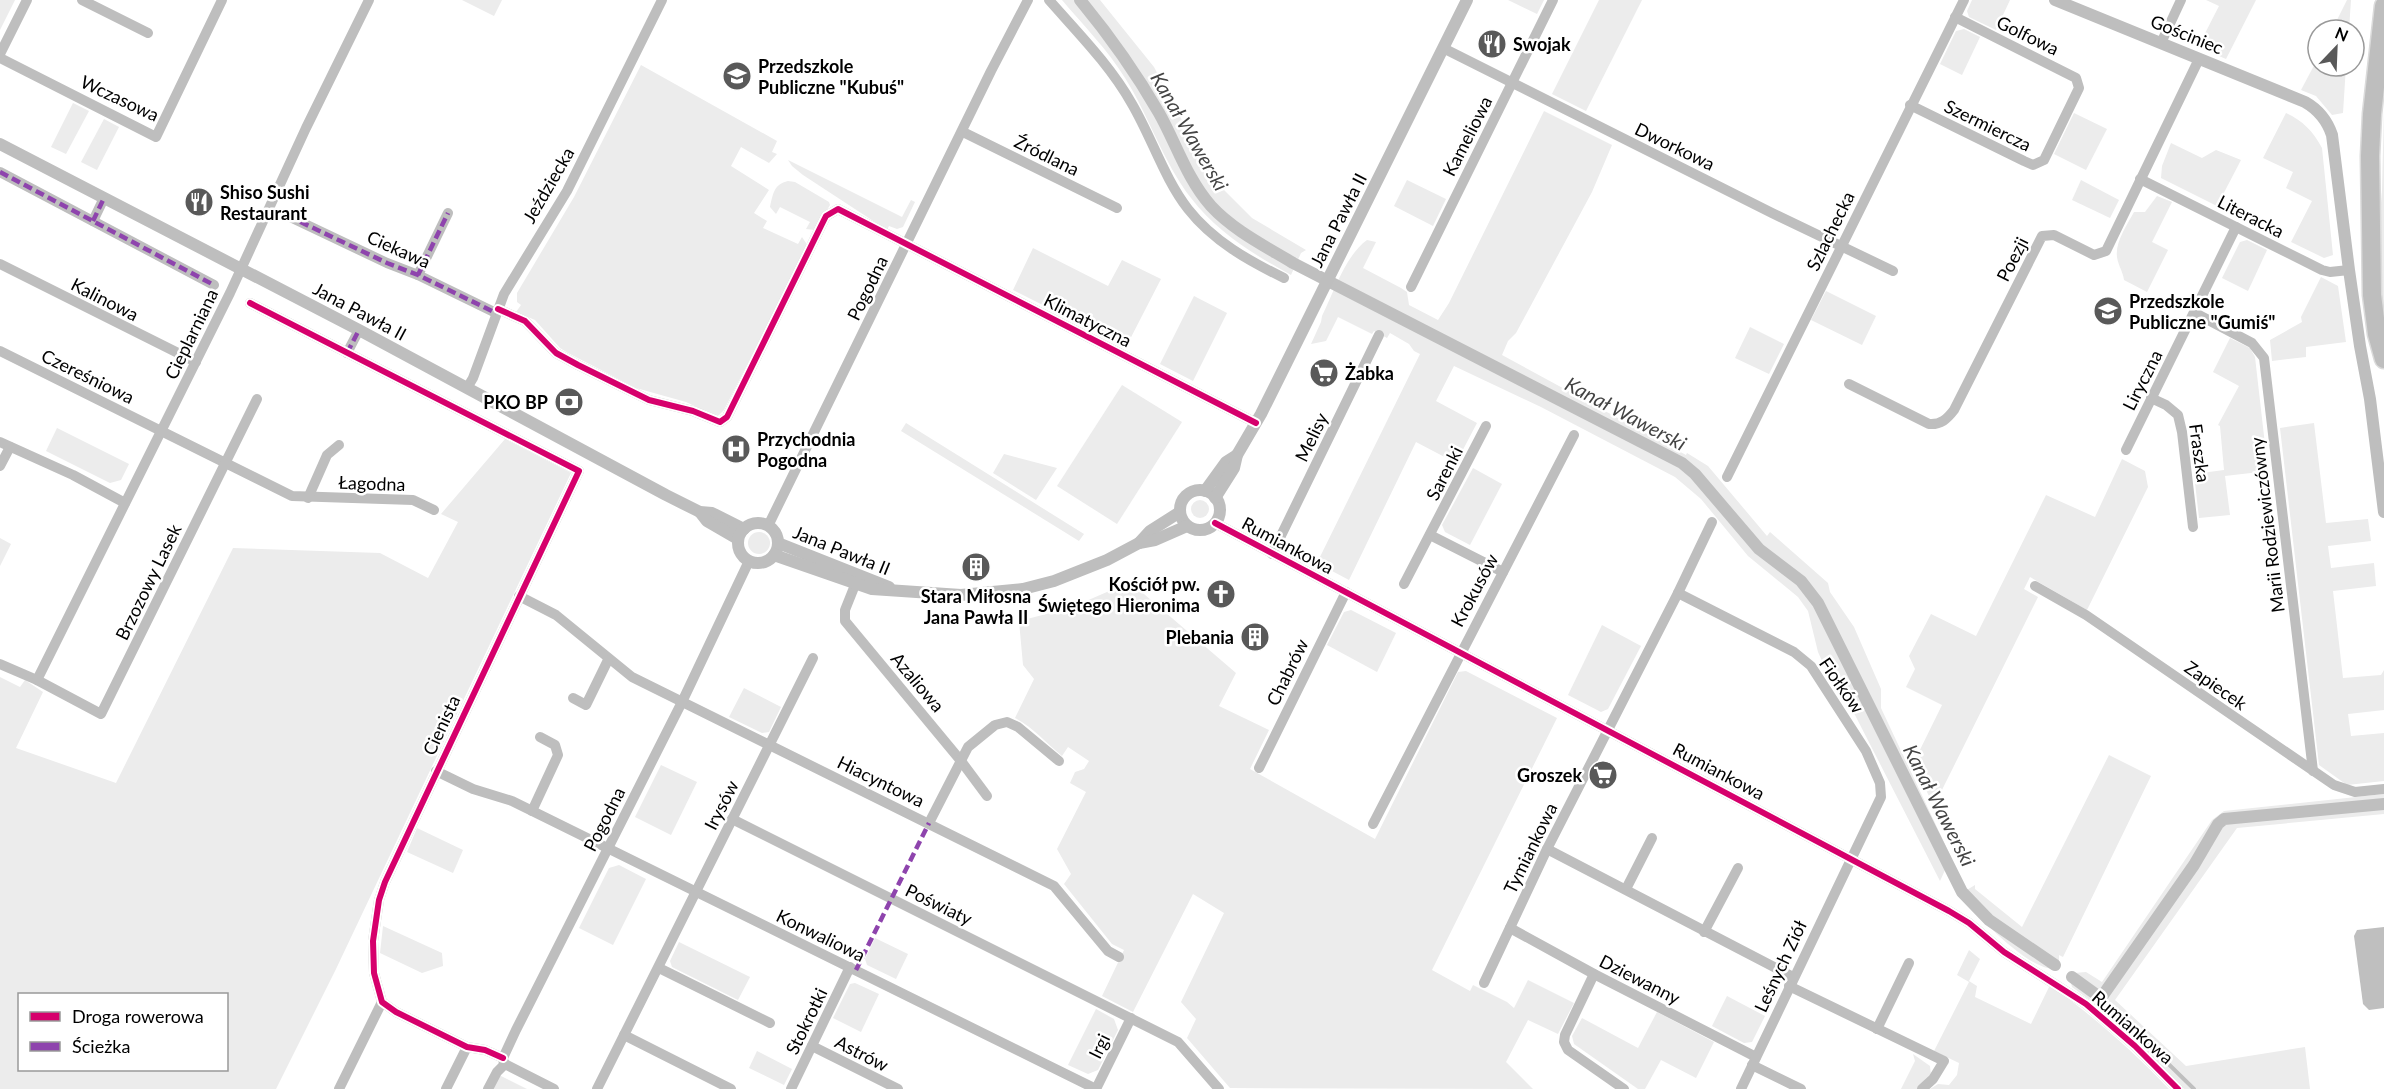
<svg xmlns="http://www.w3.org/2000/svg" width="2384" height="1089" viewBox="0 0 2384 1089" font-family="Lato,sans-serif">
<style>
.green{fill:#ececec;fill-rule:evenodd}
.water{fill:#bfbfbf}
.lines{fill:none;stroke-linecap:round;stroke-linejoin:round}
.stream{stroke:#bfbfbf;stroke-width:4}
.canal{stroke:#bfbfbf;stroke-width:12}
.motorway-casing{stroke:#dbdbdb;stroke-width:21}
.minor{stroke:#bebebe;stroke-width:10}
.tertiary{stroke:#bebebe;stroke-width:12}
.motorway{stroke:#bebebe;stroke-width:18}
.quiet{stroke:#8e44ad;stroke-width:4.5;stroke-dasharray:9 4.5;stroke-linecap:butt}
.cycleway-casing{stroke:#fff;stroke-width:10}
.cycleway{stroke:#d6006c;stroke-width:6}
.labels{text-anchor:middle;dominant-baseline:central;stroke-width:5;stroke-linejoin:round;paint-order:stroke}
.street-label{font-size:18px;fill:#000;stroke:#fff}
.poi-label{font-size:18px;font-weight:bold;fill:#000;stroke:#fff;text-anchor:start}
.water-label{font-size:20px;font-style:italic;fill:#444;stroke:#fff}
</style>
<rect width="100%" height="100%" fill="#fff"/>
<g class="green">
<polygon points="0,0 15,0 0,30"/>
<polygon points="462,0 502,0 494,16"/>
<path d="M1062 0H1100L1154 67 1213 179 1252 218 1306 250 1301 253 1291 275C1253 254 1218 233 1191 198 1163 162 1149 116 1125 78 1108 50 1083 25 1062 0Z"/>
<polygon points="1508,0 1544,0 1537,14"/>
<polygon points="1599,0 1642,0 1586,111 1552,94"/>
<polygon points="1972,0 2010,0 1996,30 1969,17 1967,11"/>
<polygon points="2206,0 2256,0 2226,59 2198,47 2219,6"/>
<polygon points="2347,0 2351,0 2349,30 2332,30"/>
<polygon points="1964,29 1980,37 1962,75 1940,64 1956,31"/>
<polygon points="2318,58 2318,66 2346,66 2343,113 2332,115 2316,96 2301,90"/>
<polygon points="641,65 777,141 772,152 777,154 769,163 741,147 731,166 769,190 754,213 767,221 763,228 798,244 802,237 806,243 806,248 724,410 719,415 713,415 686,402 636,388 568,353 560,348 535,320 516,312 521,305 517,302 517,293 574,197"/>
<polygon points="73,103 89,111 66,154 51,147"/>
<polygon points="2384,108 2384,323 2378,286 2377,255 2382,190"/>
<path d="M1544 111 1612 145 1592 192 1516 333 1508 341 1502 355 1686 455 1687 453 1708 466 1767 536 1770 532 1828 583 1830 592 1854 627 1881 689V708L1951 857 1940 881 1855 715 1827 672 1818 652 1808 611 1798 597 1748 556 1701 499 1675 477 1541 407 1454 366 1436 401 1477 423 1456 463 1416 442 1349 580 1317 563 1420 354 1414 351 1409 344 1390 333 1387 338 1374 331 1372 334 1338 317 1326 341 1311 344 1321 322 1322 316C1334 292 1345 256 1367 240L1376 242 1363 268 1401 288 1407 292 1409 305 1438 320 1449 303Z"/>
<polygon points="2074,113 2107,129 2086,170 2054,154"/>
<path d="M2286 113C2303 121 2313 131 2322 148L2333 255 2324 258 2291 242 2312 201 2286 188 2293 172 2263 158Z"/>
<polygon points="104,119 119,127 97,170 81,162"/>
<polygon points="2171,143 2202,158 2216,150 2241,160 2217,206 2161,178 2162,166"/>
<polygon points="788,160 902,217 911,200 915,202 914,204 903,227 897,229 889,226 887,230 803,175 792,166"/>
<polygon points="1407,180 1446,199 1433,226 1394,206"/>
<polygon points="2081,180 2119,200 2110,218 2072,200"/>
<path d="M788 181 795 182 829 202 830 205 815 230 806 229 810 222 780 207 776 214 770 207C773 194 774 184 788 181Z"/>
<path d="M2157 196 2172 202 2152 242 2168 250 2147 292 2124 280C2123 272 2118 265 2117 257 2115 242 2127 225 2134 212H2145Z"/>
<polygon points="2247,240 2267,250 2248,291 2222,278 2240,242"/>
<polygon points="1033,248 1108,286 1122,260 1161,279 1126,347 1013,290"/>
<polygon points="2321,277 2338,286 2346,342 2306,347 2306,357 2272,361 2270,340 2302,322 2301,317"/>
<polygon points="1826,291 1876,316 1862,345 1811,320"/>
<polygon points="1194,296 1227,313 1193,381 1160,364"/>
<polygon points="1750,327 1784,344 1769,374 1735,358"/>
<polygon points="2230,338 2250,348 2255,357 2268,471 2225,476 2230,515 2199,518 2194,474 2224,470 2220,426 2218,425 2239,386 2213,372"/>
<polygon points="1122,385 1182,422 1117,524 1057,486"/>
<polygon points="906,423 1084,534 1079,541 901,431"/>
<polygon points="2314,423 2326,523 2368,519 2371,541 2328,546 2331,568 2374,563 2376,586 2333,591 2343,678 2381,675 2384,670 2384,710 2348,714 2351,736 2384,733 2384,781 2347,785 2319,765 2280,428"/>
<polygon points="57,428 129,464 121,480 110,483 46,451"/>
<path d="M505 439 571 473 336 969 276 1089H0V677L20 687 25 680 43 692 16 748 116 783 233 548 380 553 428 578 458 522 441 514ZM20 994H226V1070H20Z"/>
<polygon points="1004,454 1057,468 1036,500 993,473"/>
<polygon points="2122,459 2145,471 2148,487 2087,610 2030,577 2024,589 2038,597 1935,804 1932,802 1913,764 1942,705 1906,687 1915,669 1909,656 1931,614 1976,636 2046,495 2095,517"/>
<polygon points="1473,468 1502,484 1470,545 1445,532 1442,525"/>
<circle cx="1200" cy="509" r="9"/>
<circle cx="759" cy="543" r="11"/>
<polygon points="0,538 11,544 0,566"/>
<path d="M1130 582 1236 673 1219 706 1269 730 1250 769 1375 839 1458 672 1466 671 1557 718 1432 970 1470 991 1473 985 1507 1002 1514 1008 1528 980 1574 1003 1558 1034 1528 1020 1506 1062 1533 1089 1230 1088 1187 1038 1196 1019 1181 1002 1224 913 1193 894 1133 1012 1102 996 1124 950 1112 944 1064 884 1071 874 1057 849 1086 792 1070 783 1075 772 1084 769 1089 761 1068 747 1062 756C1046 743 1034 728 1015 718L1034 679 1023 665 1019 621 1070 608Z"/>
<polygon points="1351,610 1396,633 1377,672 1327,645 1344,612"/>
<polygon points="1602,625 1641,646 1608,709 1601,712 1568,695"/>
<polygon points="744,688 781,707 769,732 762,733 729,717"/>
<path d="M2109 755 2151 776 2063 957 2059 955V963L2055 969C2028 970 1977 916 1960 894L1975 885V889L2022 927Z"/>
<polygon points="661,765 697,782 671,835 635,817"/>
<polygon points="2384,794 2384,814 2237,828 2115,1000 2186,1066 2305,1047 2310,1089 2184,1089 2114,1018 2072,987 2070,979 2074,973 2086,972 2102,982 2212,820 2224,811"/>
<polygon points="417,828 463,850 453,873 407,852"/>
<polygon points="619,865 646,879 613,945 579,928 609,868"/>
<polygon points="383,926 442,953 443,966 422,973 380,953"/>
<polygon points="875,938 908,954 896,979 867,965 865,959"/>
<polygon points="679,942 750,977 738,1000 672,967 670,961"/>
<path d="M1969 950 1980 959 1969 981 1977 986 1975 997 2031 1024 2050 985C2093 1016 2132 1050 2169 1089H1930L1938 1084 1949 1085 1957 1075 1959 1063 1934 1051 1969 982 1957 975Z"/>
<polygon points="855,983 879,994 861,1032 833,1018 850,984"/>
<polygon points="1727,996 1765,1016 1752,1042 1744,1043 1712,1026"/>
<polygon points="1096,1009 1114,1019 1118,1030 1098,1070 1088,1074 1068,1065"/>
<polygon points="1657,1012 1714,1042 1696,1078 1661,1060 1645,1089 1638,1089 1574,1044 1572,1036 1582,1018 1638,1048"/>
<polygon points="757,1051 792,1069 784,1085 749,1068"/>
<polygon points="1913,1054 1930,1066 1931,1076 1918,1089 1901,1089 1915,1061"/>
<polygon points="499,1075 527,1089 492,1089"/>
</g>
<polygon class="water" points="2384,927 2384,1008 2369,1010 2363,1004 2354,936 2357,930"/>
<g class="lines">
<polyline class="stream" points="2101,998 2194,1089"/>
<g class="canal">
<path d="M1080 0C1109 35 1136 73 1159 113 1176 143 1187 179 1211 206 1233 230 1265 246 1293 263L1682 463 1695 474 1759 549 1801 581 1818 603 1962 892 1989 920 2055 965"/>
<polyline points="2072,977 2101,998 2194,865 2218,824 2224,819 2384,804"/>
</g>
<g class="motorway-casing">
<polyline id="motorway" points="2384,6 2372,114 2370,156 2372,295 2377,334 2384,359"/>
</g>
<g class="minor">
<polyline points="82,0 148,33"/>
<path d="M1049 0C1078 33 1110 65 1132 104 1152 138 1164 178 1188 209 1213 241 1249 261 1284 278"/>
<polyline points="2161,43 2181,0"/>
<polyline points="1443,48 1772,213 1893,271"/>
<polyline points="0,54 27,0"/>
<polyline points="0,58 156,137 222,0"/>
<polyline points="1910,105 2024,161 2033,165 2044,160 2079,88 2076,78 1955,17"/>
<polyline points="963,132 1117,208"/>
<polyline points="0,172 214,285"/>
<polyline points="2140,179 2322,270 2330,272 2349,270"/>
<polyline points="288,216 387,263 418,275 496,313"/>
<polyline points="93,221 104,198"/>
<polyline points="0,264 196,362"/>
<polyline points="418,275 448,213"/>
<polyline points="1411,287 1553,0"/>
<polyline points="250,303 579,471 385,882 379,900 373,941 374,973 382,1002 396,1012 467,1047 485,1050 503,1058"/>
<polyline points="498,309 525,321 556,353 578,365 649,400 693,411 720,422 727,417 821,226 826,216 838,209 1256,423"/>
<polyline points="2195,313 2252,343 2264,358 2313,771"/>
<polyline points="0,351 292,496 413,500 434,510"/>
<polyline points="347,353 359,330"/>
<path d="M1849 384 1929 424C1941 425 1947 419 1954 410L2042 236 2054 235 2094 255 2106 251 2199 59"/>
<polyline points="467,388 473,378 504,294 567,191 662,0"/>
<polyline points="2151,398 2166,405 2178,415 2182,432 2193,527"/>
<polyline points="0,442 73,475 125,503"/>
<polyline points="2126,450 2236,227"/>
<polyline points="0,466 10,447"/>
<polyline points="1727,477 1964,0"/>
<polyline points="308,498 327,455 339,445"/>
<polyline points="1215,523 1949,911 1969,923 2004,952 2086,1004 2135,1046 2178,1089"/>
<polyline points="768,526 991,71 1028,0"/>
<polyline points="1430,535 1503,572"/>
<polyline points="1272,554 1379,335"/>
<polyline points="1404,584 1486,426"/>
<polyline points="855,585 845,610 845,621 961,761 987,796"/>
<polyline points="2035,586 2086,615 2334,785 2355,792 2384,789"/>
<polyline points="1678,593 1712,522"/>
<polyline points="519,596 556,615 632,677 1054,886 1108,951 1119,957"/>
<polyline points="0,664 37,680 101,714 257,399"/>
<polyline points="37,680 230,293 306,128 369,0"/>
<polyline points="573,698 586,705 608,660"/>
<polyline points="1259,768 1346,592"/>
<polyline points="436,771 473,789 512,801 1096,1089"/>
<polyline points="532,811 558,755 555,745 540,737"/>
<polyline points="732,819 1178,1042 1219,1089"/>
<polyline points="929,823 968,747 995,725 1007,722 1018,727 1059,761"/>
<polyline points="1373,824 1574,435"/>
<polyline points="1547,849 1793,977"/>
<polyline points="1626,889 1652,838"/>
<polyline points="1510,928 1594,974 1756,1057"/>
<polyline points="1704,932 1738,868"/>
<polyline points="659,968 770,1023"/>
<polyline points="1594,974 1565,1035 1564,1042 1568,1050 1624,1089"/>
<polyline points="1484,983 1547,849 1678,593 1794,652 1811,666 1866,751 1880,783 1881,797 1741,1089"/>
<polyline points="1789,986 1944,1061 1933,1079 1922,1089"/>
<polyline points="1877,1029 1909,963"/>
<polyline points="624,1035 731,1089"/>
<polyline points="812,1046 898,1089"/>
<polyline points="504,1064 503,1058 516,1030 682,702 749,561"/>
<polyline points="505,1064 554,1089"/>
<polyline points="1752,1065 1801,1089"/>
<polyline points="339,1089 382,1002"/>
<polyline points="446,1089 467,1047"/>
<polyline points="488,1089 497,1072 505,1064"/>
<polyline points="597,1089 813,658"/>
<polyline points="791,1089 850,967"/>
<polyline points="1096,1089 1131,1018"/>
</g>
<g class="tertiary">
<path d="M2055 0 2305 102C2319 110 2327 120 2332 135L2349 270 2360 346 2370 399 2384 512"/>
<polyline points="0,144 359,330 666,495 700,512 712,513 744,529"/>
<circle cx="1200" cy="510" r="20"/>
<polyline points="1205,491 1226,462 1237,455"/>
<polyline points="1215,498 1234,468 1237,455 1261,414 1467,0"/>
<polyline points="700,512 707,521 738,539"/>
<circle cx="758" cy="543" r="20"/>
<polyline points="778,543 889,587"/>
<polyline points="1139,543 1150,531 1180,512"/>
<polyline points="774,555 872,589 961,595 1023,589 1054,581 1107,560 1139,543 1155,540 1187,526"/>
</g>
<use href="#motorway" class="motorway"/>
<g class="quiet">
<polyline points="0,172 214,285"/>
<polyline points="288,216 387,263 418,275 496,313"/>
<polyline points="93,221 104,198"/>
<polyline points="418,275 448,213"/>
<polyline points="347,353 359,330"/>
<polyline points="856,970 929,823"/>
</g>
<g class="cycleway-casing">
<g id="cycleway">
<polyline points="250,303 579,471 385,882 379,900 373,941 374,973 382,1002 396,1012 467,1047 485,1050 503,1058"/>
<polyline points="498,309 525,321 556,353 578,365 649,400 693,411 720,422 727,417 821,226 826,216 838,209 1256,423"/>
<polyline points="1215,523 1949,911 1969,923 2004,952 2086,1004 2135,1046 2178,1089"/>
</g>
</g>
<use href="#cycleway" class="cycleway"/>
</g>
<defs>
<g id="restaurant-disc" transform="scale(1.5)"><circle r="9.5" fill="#595959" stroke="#fff"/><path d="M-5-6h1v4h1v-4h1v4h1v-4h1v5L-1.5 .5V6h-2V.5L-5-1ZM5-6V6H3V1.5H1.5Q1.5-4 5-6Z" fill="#fff"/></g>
<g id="school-disc" transform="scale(1.5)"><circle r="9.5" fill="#595959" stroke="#fff"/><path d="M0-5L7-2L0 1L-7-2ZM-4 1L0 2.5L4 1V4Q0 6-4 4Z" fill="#fff"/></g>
<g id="supermarket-disc" transform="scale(1.5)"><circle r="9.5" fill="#595959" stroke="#fff"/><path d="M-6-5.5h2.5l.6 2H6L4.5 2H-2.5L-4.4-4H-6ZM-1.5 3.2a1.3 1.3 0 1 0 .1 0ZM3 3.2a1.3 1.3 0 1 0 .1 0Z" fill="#fff"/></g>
<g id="bank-disc" transform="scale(1.5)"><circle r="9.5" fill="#595959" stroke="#fff"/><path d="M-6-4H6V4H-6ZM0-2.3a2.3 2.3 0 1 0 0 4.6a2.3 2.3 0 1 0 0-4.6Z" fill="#fff"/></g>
<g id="hospital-disc" transform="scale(1.5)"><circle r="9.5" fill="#595959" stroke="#fff"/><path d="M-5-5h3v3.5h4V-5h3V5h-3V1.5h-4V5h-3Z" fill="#fff"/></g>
<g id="building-disc" transform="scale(1.5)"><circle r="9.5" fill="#595959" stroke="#fff"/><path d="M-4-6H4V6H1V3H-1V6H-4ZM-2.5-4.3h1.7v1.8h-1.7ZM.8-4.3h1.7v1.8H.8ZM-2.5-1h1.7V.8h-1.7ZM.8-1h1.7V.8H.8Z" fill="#fff"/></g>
<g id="church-disc" transform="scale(1.5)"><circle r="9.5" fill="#595959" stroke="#fff"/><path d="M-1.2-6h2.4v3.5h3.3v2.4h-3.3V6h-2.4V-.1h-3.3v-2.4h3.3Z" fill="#fff"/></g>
</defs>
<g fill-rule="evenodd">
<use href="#restaurant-disc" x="1492" y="44"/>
<use href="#school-disc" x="737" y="76"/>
<use href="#restaurant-disc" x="199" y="202"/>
<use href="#school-disc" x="2108" y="311"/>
<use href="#supermarket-disc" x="1324" y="373"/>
<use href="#bank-disc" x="569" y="402"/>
<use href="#hospital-disc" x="736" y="449"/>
<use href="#building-disc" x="976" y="567"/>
<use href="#church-disc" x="1221" y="594"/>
<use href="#building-disc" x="1255" y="637"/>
<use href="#supermarket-disc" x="1603" y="775"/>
</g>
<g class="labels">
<g class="street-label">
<text transform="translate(2187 34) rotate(22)">Gościniec</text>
<text transform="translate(2028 35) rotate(26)">Golfowa</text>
<text transform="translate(120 98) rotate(25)">Wczasowa</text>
<text transform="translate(1988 125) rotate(26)">Szermiercza</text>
<text transform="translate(1467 136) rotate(-63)">Kameliowa</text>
<text transform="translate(1675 146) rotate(26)">Dworkowa</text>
<text transform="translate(1047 155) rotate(26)">Źródlana</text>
<text transform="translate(548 185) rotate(-60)">Jeździecka</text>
<text transform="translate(2251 216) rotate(27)">Literacka</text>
<text transform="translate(1338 220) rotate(-63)">Jana Pawła II</text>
<text transform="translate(1830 231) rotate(-64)">Szlachecka</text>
<text transform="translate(399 249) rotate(24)">Ciekawa</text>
<text transform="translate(2012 259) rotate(-63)">Poezji</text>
<text transform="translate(867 288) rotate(-64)">Pogodna</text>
<text transform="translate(105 299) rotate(27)">Kalinowa</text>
<text transform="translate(360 311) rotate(28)">Jana Pawła II</text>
<text transform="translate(1088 320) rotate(27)">Klimatyczna</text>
<text transform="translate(191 334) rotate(-64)">Cieplarniana</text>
<text transform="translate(88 376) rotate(26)">Czereśniowa</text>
<text transform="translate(2142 380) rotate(-63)">Liryczna</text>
<text transform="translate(1311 437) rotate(-64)">Melisy</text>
<text transform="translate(2200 453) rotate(82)">Fraszka</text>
<text transform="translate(1444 473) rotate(-63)">Sarenki</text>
<text transform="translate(372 483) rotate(2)">Łagodna</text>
<text transform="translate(2267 525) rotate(-97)">Marii Rodziewiczówny</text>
<text transform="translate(1288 545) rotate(28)">Rumiankowa</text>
<text transform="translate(842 550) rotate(22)">Jana Pawła II</text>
<text transform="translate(148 582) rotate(-64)">Brzozowy Lasek</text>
<text transform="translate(1474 590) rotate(-62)">Krokusów</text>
<text transform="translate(1287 672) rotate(-64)">Chabrów</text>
<text transform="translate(918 682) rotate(50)">Azaliowa</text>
<text transform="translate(1842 685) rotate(55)">Fiołków</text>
<text transform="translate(2216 685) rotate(35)">Zapiecek</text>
<text transform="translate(441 725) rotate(-65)">Cienista</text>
<text transform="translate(1719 771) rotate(28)">Rumiankowa</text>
<text transform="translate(881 781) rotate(26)">Hiacyntowa</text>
<text transform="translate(721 805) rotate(-63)">Irysów</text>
<text transform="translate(604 819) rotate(-63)">Pogodna</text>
<text transform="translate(1530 848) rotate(-64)">Tymiankowa</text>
<text transform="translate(939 904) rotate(26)">Poświaty</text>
<text transform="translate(821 935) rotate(26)">Konwaliowa</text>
<text transform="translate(1780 966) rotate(-65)">Leśnych Ziół</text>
<text transform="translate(1640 979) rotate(27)">Dziewanny</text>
<text transform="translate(806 1021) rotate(-64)">Stokrotki</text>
<text transform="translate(2133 1027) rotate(41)">Rumiankowa</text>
<text transform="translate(1099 1046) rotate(-64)">Irgi</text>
<text transform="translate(862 1053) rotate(27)">Astrów</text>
</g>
<g class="poi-label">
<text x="1513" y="44">Swojak</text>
<text x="758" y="66">Przedszkole<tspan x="758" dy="21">Publiczne "Kubuś"</tspan></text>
<text x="220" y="192">Shiso Sushi<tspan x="220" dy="21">Restaurant</tspan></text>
<text x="2129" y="301">Przedszkole<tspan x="2129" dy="21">Publiczne "Gumiś"</tspan></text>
<text x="1345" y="373">Żabka</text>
<text x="548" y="402" text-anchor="end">PKO BP</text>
<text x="757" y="439">Przychodnia<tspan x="757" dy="21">Pogodna</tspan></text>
<text x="1200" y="584" text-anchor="end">Kościół pw.<tspan x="1200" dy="21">Świętego Hieronima</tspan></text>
<text x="976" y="596" text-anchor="middle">Stara Miłosna<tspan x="976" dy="21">Jana Pawła II</tspan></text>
<text x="1234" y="637" text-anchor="end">Plebania</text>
<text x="1582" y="775" text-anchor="end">Groszek</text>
</g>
<g class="water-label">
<text transform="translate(1190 131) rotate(60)">Kanał Wawerski</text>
<text transform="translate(1626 413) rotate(28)">Kanał Wawerski</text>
<text transform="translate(1940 805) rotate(63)">Kanał Wawerski</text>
</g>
</g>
<rect x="18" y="993" width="210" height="78" fill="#ffffff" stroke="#999999" stroke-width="1.5"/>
<rect x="30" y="1012" width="30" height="9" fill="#d6006c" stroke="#999999" stroke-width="1.5"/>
<text x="72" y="1023" font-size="18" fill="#000000">Droga rowerowa</text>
<rect x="30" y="1042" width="30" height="9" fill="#8e44ad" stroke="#999999" stroke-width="1.5"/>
<text x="72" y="1053" font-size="18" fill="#000000">Ścieżka</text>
<g transform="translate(2336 48) rotate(23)"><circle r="28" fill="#ffffff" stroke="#999999" stroke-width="1.5"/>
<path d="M0-4.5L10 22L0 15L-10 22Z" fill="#595959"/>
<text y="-9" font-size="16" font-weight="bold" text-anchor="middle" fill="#000000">N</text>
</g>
</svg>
